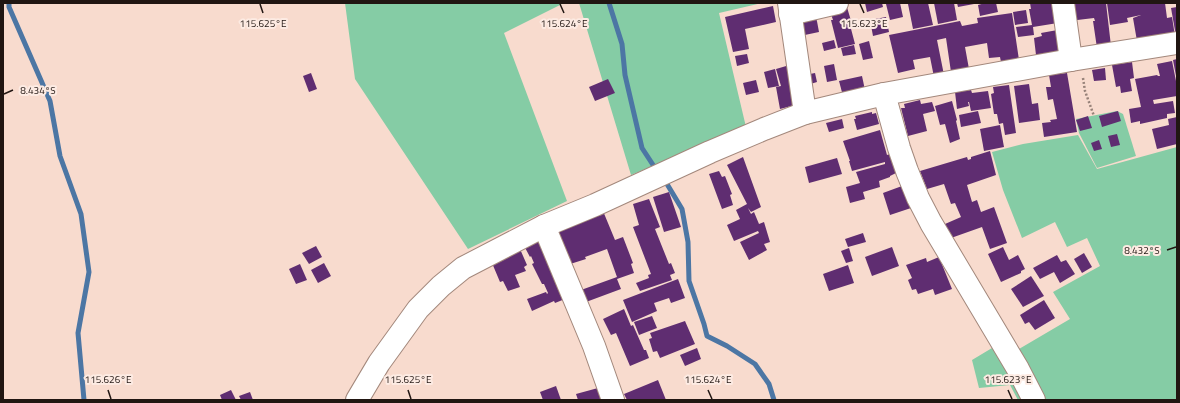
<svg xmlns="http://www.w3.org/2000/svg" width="1180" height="403" viewBox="0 0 1180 403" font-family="'Titillium Web',sans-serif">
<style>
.green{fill:#85cca5}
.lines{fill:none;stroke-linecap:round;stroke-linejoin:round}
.stream{stroke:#4c76a4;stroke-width:5}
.building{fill:#5f2d71}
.minor-casing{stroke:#a3887c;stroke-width:24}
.path{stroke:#978279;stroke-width:2.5;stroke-dasharray:2 2;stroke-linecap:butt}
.minor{stroke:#fff;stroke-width:22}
.ticks{fill:none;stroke:#211612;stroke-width:1.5}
.ticks-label{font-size:10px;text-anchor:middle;fill:#211612;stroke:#fdebe3;stroke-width:4;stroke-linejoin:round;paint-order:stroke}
</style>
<rect width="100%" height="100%" fill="#f8dbce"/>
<g class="green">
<polygon points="345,3 564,3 504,33 567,201 468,249 355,79"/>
<polygon points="579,3 762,3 719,13 746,127 631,175"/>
<polygon points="1117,111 1123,114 1136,156 1097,168 1079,133 1076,119"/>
<polygon points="1078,135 1097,169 1177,147 1177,400 1018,400 1010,385 979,388 972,360 992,348 1007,356 1070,319 1053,292 1100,266 1087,238 1067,247 1055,222 1022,238 1003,190 992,152 1023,144"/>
</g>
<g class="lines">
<g class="stream">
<polyline points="9,3 9,7 50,101 60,156 81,214 89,272 78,333 84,400"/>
<polyline points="609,3 622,44 625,75 642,148 657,171"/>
<polyline points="664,179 682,209 688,242 689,281 704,324 707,336 727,346 755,364 769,384 774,400"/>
</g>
</g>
<g class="building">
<polygon points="865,3 882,3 883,7 867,12"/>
<polygon points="890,3 900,3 903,17 890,20 886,4"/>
<polygon points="914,3 928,3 933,25 913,29 908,4"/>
<polygon points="934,3 954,3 957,20 938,24"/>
<polygon points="957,3 974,3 974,4 958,7"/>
<polygon points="985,3 996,3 998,12 980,16 978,5"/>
<polygon points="1030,3 1061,3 1064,22 1033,27 1034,35 1018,37 1016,27 1032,25 1029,9 1031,9"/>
<polygon points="1084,3 1106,3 1111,46 1097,48 1093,21 1095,21 1094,18 1069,21 1067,5"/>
<polygon points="1107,3 1165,3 1167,18 1172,17 1175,36 1137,41 1133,18 1141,15 1127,18 1128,22 1110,25"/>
<polygon points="846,4 852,24 850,25 855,44 838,48 831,20 833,20 829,8"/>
<polygon points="773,6 776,22 745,29 749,49 733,52 725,17"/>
<polygon points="1177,7 1177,35 1176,36 1171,8"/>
<polygon points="1026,10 1028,23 1015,25 1013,12"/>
<polygon points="815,11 819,32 800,36 795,16"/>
<polygon points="1012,13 1019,60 1001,62 1000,57 989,58 987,43 965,47 969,69 951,72 946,38 937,40 944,75 934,77 930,57 913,60 915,69 898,73 889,35 960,21 962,26 978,23 977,18"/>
<polygon points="886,17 889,32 873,36 870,20"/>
<polygon points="1063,29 1067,50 1036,55 1034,38 1042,36 1041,33"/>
<polygon points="834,40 836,48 824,51 822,43"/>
<polygon points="869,41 873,58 863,60 859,44"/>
<polygon points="854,45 856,54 843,56 841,48"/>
<polygon points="747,54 749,63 737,66 735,56"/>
<polygon points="1177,59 1177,76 1176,76 1173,60"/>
<polygon points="1172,61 1177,86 1177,96 1153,100 1154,104 1173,101 1175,113 1167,114 1167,118 1140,124 1140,121 1131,123 1129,109 1141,107 1135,79 1157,75 1158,76 1160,76 1157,64"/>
<polygon points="1132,62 1134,78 1130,79 1132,91 1121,93 1120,86 1116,87 1112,65"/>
<polygon points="793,64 799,104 780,109 776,87 781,86 776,69"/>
<polygon points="834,64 837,80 827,82 824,66"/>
<polygon points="1105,68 1106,80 1094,81 1092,70"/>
<polygon points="775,69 779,86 768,88 764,72"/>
<polygon points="311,73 317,89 309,92 303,76"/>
<polygon points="815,73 817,82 807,85 805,75"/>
<polygon points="1067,73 1077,132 1044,137 1042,123 1051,122 1050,120 1057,119 1053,99 1048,100 1046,87 1051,87 1049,75"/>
<polygon points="862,76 865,90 843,96 839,81"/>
<polygon points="608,79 615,93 595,101 589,87"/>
<polygon points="756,80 759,92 746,95 743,83"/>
<polygon points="1029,84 1032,104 1038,103 1040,120 1019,123 1014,86"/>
<polygon points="1009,85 1016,133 1005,135 1003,123 999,124 997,114 994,114 991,94 994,93 993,87"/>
<polygon points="971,90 972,93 988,91 991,108 971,111 969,102 968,102 969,106 957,109 955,92"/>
<polygon points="920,100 921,104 932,102 935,111 923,114 927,131 908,136 901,108 905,108 904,104"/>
<polygon points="952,101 957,120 956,121 960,139 950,143 945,124 940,125 935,106"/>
<polygon points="978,111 981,123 961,127 959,115"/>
<polygon points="1118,111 1121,121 1102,127 1099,116"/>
<polygon points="872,112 872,114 876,113 879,124 857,130 854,119 856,119 855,116"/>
<polygon points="1088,116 1092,128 1080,131 1076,120"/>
<polygon points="1177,117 1177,144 1157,149 1152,129 1169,125 1168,119"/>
<polygon points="842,119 844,128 829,132 826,123"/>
<polygon points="1000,125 1004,147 984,151 980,129"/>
<polygon points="880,130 887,155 890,154 898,172 890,176 890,177 879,181 880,187 863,192 865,199 850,203 846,187 860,183 856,172 885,164 885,162 852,171 849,161 850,161 843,141"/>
<polygon points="1117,134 1120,145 1111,147 1108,136"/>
<polygon points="1099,140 1102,149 1094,151 1091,143"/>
<polygon points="990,151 996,175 967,185 972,202 977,200 981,212 994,207 1007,243 990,249 982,227 951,238 945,224 961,217 955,203 951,204 944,184 927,189 920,171 967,157 968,160 971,159 971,157"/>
<polygon points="743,157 761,207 751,212 748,208 751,214 754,212 759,224 764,222 770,242 764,244 767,250 749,260 740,242 759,233 758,231 734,241 727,225 740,219 736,210 747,204 727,165"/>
<polygon points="837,158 842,174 809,183 805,167"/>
<polygon points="719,171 722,177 725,176 732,194 730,195 733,205 722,209 709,174"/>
<polygon points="902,186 911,208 890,215 883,193"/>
<polygon points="669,192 681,227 664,232 653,197"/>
<polygon points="649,199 660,227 655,229 669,264 671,263 675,273 670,275 672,280 640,291 636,283 649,278 648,275 651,274 633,227 639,225 633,204"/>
<polygon points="603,211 615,240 623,237 633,263 631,264 634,273 617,279 621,289 586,302 581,290 617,277 607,249 585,257 586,259 567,265 550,229"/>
<polygon points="540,233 570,297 555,303 554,301 532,311 527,299 546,292 547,294 548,293 544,284 542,284 532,264 534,263 531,256 530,257 522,242"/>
<polygon points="863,233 866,242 848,247 845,239"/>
<polygon points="316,246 322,257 309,264 302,253"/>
<polygon points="892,247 899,266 872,276 865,257"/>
<polygon points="1003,247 1009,260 1018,255 1025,269 1021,271 1021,273 1001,282 988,254"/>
<polygon points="849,248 853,261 846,263 841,251"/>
<polygon points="520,249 527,265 524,267 526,271 515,275 520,287 508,291 503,281 500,282 492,263"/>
<polygon points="1084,253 1092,267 1082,273 1074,259"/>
<polygon points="1057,255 1061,262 1066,260 1075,274 1060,283 1054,272 1040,279 1033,268"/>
<polygon points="939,257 952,289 935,295 933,289 918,294 916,289 912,290 908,280 912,278 906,265 926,258 927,262"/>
<polygon points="324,263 331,276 318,283 311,270"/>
<polygon points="300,264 307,280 296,284 289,269"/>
<polygon points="848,265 854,283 829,291 823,274"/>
<polygon points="1031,276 1044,296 1023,307 1011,289"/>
<polygon points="678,279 685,298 671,303 669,298 654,303 657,311 632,322 623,300"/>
<polygon points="1044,300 1055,318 1035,330 1029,322 1025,324 1020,315"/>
<polygon points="624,309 631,326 633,325 644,350 646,350 649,358 630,366 616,333 611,335 603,319"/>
<polygon points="652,316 657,328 639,335 634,322"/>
<polygon points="685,321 695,344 660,358 657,351 653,352 649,339 652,338 650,333"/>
<polygon points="697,348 701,359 685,366 680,355"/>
<polygon points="658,380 666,400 627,400 624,394"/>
<polygon points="556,386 561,400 543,400 540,392"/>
<polygon points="598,388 602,400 578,400 576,394"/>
<polygon points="231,390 236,400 222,400 220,395"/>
<polygon points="250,392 253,400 241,400 239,396"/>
</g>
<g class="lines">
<g class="minor-casing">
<g id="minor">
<polyline points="789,3 805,113"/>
<polyline points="1063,3 1071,60"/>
<polyline points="790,14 837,3"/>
<polyline points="884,94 899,148 907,171 918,198 931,223 1018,369 1034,400"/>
<polyline points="544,226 594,346 613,400"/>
<polyline points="357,400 379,363 418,309 441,286 463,268 544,226 595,205 710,152 764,129 805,113 884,94 1071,60 1177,43"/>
</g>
</g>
<polyline class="path" points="1083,78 1085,91 1094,116"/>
<use href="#minor" class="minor"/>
</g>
<path class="ticks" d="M260 4 263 13M560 4 564 13M860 4 864 13M4 94 13 90M1167 250 1176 247M108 390 111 399M408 390 411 399M708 390 712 399M1008 390 1012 399"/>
<g class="ticks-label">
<text x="263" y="27">115.625°E</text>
<text x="564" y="27">115.624°E</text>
<text x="864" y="27">115.623°E</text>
<text x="38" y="94">8.434°S</text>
<text x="1142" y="254">8.432°S</text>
<text x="108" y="383">115.626°E</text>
<text x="408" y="383">115.625°E</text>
<text x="708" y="383">115.624°E</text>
<text x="1008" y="383">115.623°E</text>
</g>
<rect width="1180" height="403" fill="none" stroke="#211612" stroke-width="8"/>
</svg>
